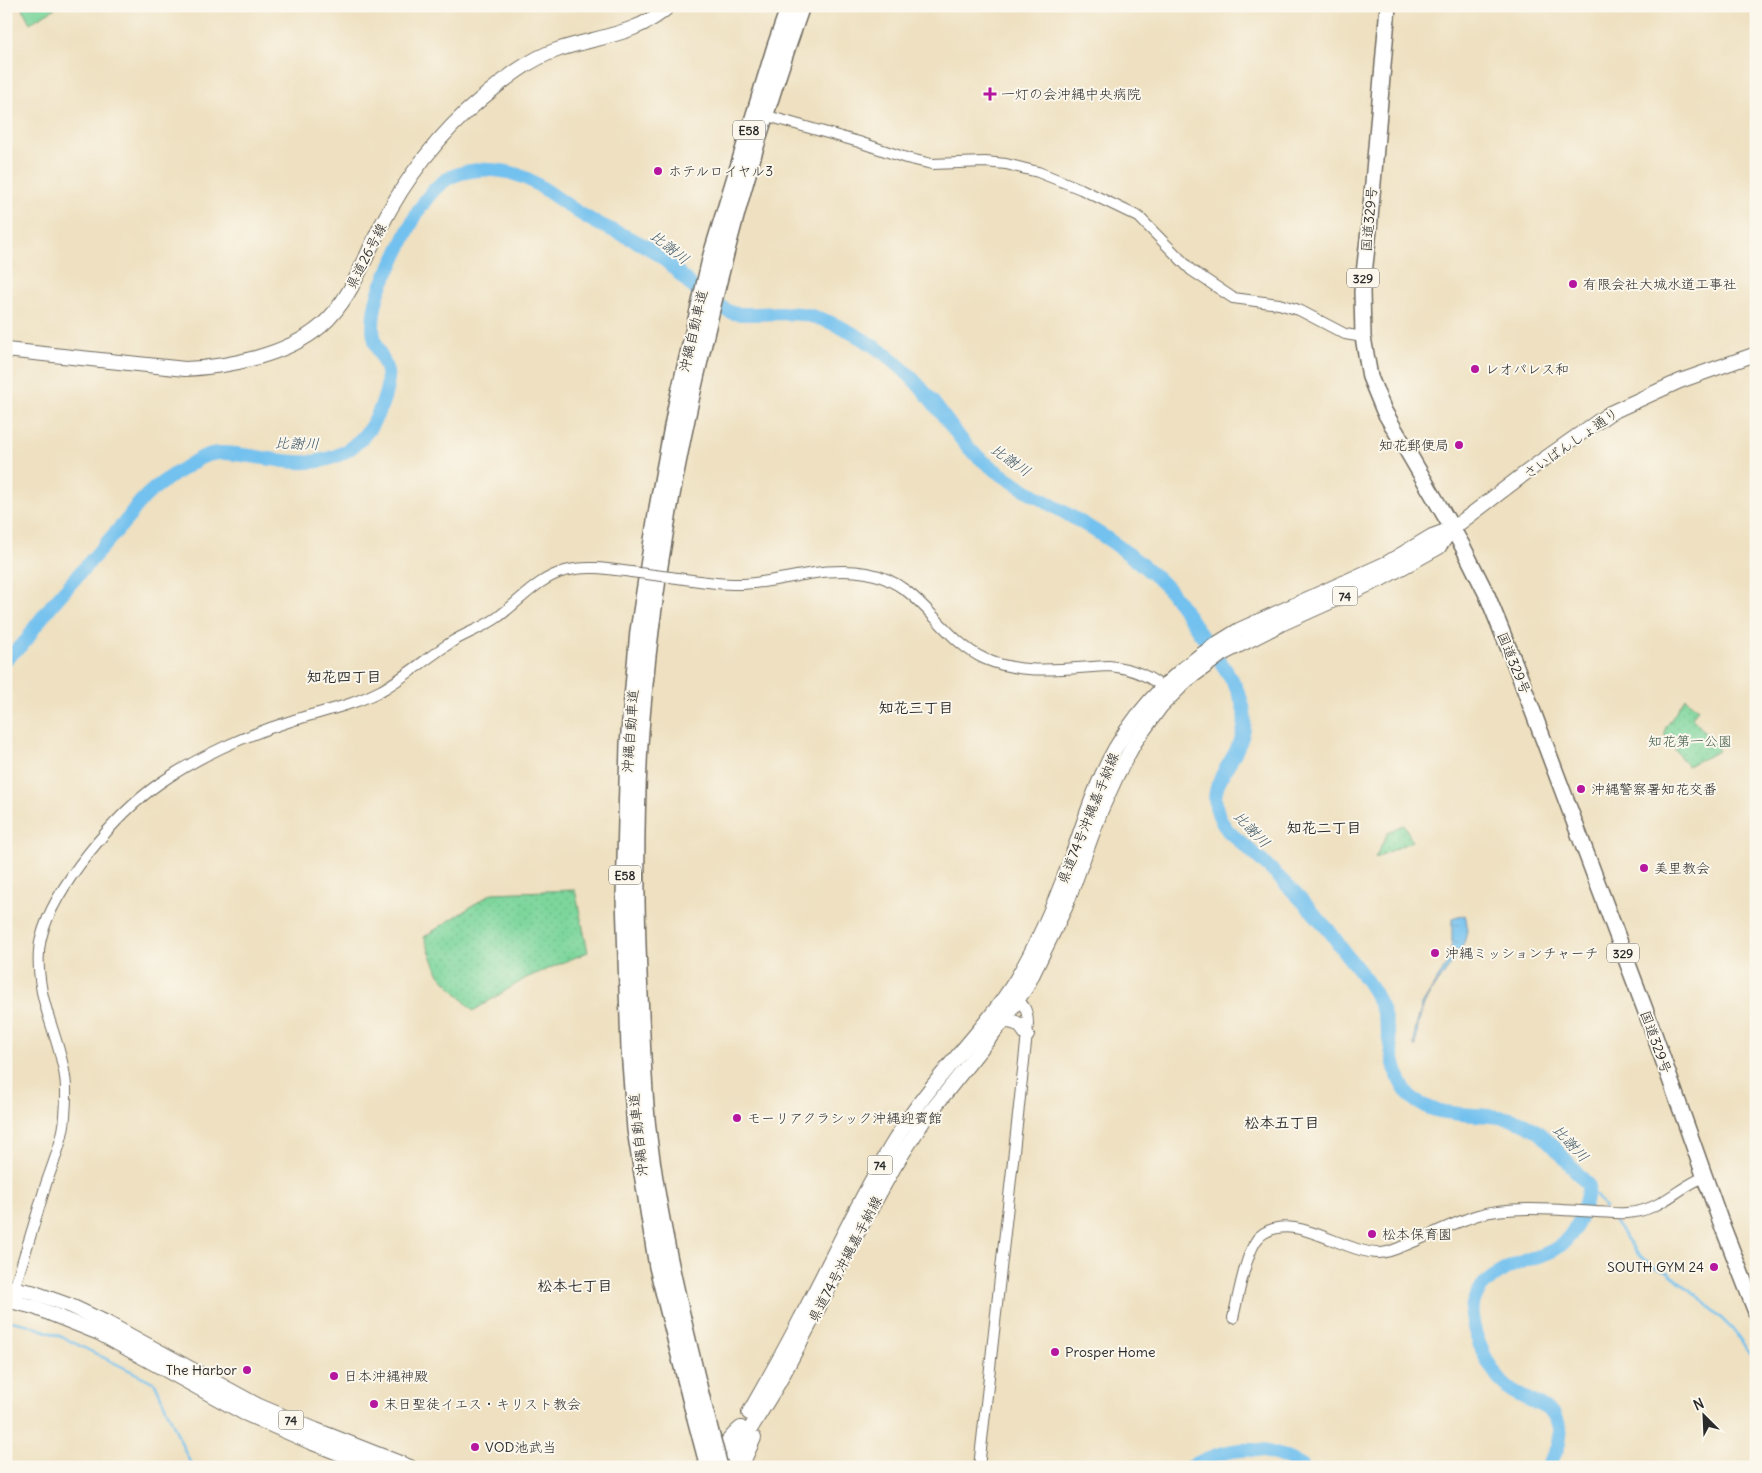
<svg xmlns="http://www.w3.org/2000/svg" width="1762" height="1473" viewBox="0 0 1762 1473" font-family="Delius,'Klee One',sans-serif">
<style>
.grass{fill:url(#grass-dots);stroke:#548064}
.garden{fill:#7dd69c;stroke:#548064}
.water{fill:url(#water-ripples);stroke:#4f768c}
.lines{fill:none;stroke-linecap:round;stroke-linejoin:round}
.stream{stroke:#73c1ee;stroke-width:2.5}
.river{stroke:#73c1ee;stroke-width:14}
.minor-casing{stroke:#6f6a5f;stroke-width:12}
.major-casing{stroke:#6f6a5f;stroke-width:16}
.highway-casing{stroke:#6f6a5f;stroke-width:18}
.minor{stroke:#fff;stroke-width:10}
.major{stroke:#fff;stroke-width:14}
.highway{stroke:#fff;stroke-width:15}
.minor-bridge-casing{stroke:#6f6a5f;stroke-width:12;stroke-linecap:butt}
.highway-bridge-casing{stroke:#6f6a5f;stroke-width:18;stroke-linecap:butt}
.minor-bridge{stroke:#fff;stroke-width:10}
.highway-bridge{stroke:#fff;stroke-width:15}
.poi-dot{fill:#b5179e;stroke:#fbf7ec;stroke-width:2}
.labels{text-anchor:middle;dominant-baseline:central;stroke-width:4;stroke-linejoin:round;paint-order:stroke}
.shield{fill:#fbf7ec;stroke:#696865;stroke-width:1}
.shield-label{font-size:12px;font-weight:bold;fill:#2b2b2b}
.poi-label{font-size:14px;fill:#2b2b2b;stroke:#fbf7ec;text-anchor:start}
.street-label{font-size:14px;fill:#2b2b2b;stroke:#fbf7ec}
.park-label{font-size:14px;fill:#445e4d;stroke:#fbf7ec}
.water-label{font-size:15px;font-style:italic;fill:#415866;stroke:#fbf7ec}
.neighbourhood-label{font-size:15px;font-weight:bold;fill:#2b2b2b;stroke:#fbf7ec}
</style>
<defs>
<pattern id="grass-dots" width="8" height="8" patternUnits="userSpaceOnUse" patternTransform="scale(1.25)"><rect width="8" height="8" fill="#7dd69c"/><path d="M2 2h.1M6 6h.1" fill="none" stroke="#6cb887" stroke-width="1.8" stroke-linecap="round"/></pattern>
<pattern id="water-ripples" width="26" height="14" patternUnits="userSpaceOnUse" patternTransform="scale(1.25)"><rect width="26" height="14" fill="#73c1ee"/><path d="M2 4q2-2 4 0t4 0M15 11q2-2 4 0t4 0" fill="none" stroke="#5f9dc1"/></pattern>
</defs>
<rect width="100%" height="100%" fill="#fbf7ec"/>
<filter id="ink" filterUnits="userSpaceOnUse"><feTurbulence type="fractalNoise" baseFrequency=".02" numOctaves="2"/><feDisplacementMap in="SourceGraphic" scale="10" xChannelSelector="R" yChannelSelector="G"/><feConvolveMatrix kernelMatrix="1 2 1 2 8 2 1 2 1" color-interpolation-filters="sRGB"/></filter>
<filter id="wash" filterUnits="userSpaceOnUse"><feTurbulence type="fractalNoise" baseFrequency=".0096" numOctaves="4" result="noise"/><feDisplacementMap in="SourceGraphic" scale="20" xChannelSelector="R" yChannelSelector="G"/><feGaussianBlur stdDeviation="1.12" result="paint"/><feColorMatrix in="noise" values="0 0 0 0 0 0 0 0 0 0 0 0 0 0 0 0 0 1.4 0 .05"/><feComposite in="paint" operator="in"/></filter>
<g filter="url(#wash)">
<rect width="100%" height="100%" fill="#eee0c0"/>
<g class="grass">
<polygon points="1685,698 1698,709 1692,718 1713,741 1719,751 1687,766 1665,736 1665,729"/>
<polygon points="1404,824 1412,841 1375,858 1388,832"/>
<polygon points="575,890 588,952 526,978 473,1011 438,973 424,937 492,893"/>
</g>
<polygon class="garden" points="21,6 59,6 30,23"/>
<path class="water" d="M1465 915C1476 946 1441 972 1427 999 1419 1014 1417 1030 1416 1047H1414L1415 1030 1422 1005 1449 960 1452 941V919Z"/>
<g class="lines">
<g class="stream">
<polyline points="1589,1186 1605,1208"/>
<polyline points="1611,1217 1637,1253 1651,1265 1668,1272 1707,1304 1733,1330 1750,1353 1756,1355"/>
<polyline points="6,1320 26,1324 62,1337 155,1383 192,1467"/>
</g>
<g class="river">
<path d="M6 659 27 640 34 628 51 606 129 517C143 494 163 481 186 467 192 463 200 457 208 455 221 451 237 454 250 456 292 462 329 472 362 438 375 424 393 388 386 368 381 354 373 343 373 328 373 317 375 305 378 295 381 284 387 274 392 264 407 235 419 197 447 179 457 173 468 171 479 170 533 167 550 199 593 221 615 233 640 240 660 256 682 274 693 291 718 305 723 308 728 312 733 313 735 314 749 314 750 314 767 314 785 312 801 314 822 317 846 329 864 340 893 357 918 382 938 409 950 424 961 442 976 455 1019 492 1073 513 1119 547 1135 559 1157 576 1170 591 1179 602 1187 614 1195 626 1210 647 1237 681 1243 706 1256 761 1188 778 1228 831 1262 860 1295 891 1325 926 1333 934 1338 944 1345 953 1356 967 1368 980 1376 996 1393 1025 1387 1071 1409 1095 1435 1123 1487 1109 1521 1122 1544 1130 1571 1167 1589 1186 1584 1208 1579 1230 1560 1246 1550 1254 1537 1256 1526 1260 1502 1269 1470 1286 1472 1316 1474 1339 1492 1375 1509 1389 1528 1404 1564 1405 1560 1437 1559 1449 1554 1458 1546 1467"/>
<path d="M1190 1467C1229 1445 1265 1443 1303 1467"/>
</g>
</g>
</g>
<g filter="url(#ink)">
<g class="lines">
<g class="minor-casing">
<g id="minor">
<polyline points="771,117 859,142 906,158 932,164 985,162 1006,164 1038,172 1081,189 1139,217 1191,270 1233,298 1279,304 1299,310 1345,334 1363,337"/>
<path d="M670 577C694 580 718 585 742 584 784 582 824 565 867 573 923 584 938 637 985 659 1024 676 1068 668 1109 666 1131 668 1151 676 1167 691"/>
<path d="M12 1295C24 1258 35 1221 46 1184 53 1164 64 1137 65 1116 66 1103 67 1089 65 1077 61 1048 48 1021 42 992 39 976 37 954 41 938 54 886 117 813 160 783 199 756 249 734 294 720 324 711 354 705 382 690 406 676 427 658 450 643 465 633 483 628 498 617 520 601 538 578 565 571 587 565 609 569 631 572"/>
<path d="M1233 1318C1238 1298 1246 1249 1260 1236 1292 1209 1343 1253 1379 1253 1387 1253 1394 1250 1401 1247 1427 1237 1452 1223 1478 1215 1512 1205 1560 1210 1596 1212 1605 1212 1616 1214 1626 1213 1661 1211 1675 1189 1704 1177"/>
<path d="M979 1467 1028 1025C1028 1011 1025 1004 1013 997"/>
</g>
</g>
<g class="major-casing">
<g id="major">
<path d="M6 350 185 369C228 367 287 355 321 326 351 300 363 261 381 226 405 179 440 133 481 99 504 80 529 59 557 50 595 37 638 35 669 6"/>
<path d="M1003 1021C1016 1020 1021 1025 1027 1035"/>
<polyline points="6,1287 32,1292 71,1306 105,1322 257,1405 316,1430 410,1467"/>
<polyline points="6,1300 34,1307 99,1333 244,1413 310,1442 374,1467"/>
<path d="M749 1413C767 1381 785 1350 801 1318 837 1250 868 1179 911 1115 943 1067 987 1028 1017 978 1038 943 1054 905 1068 867 1083 827 1094 786 1115 749 1144 698 1189 659 1239 630L1387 563 1432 536 1451 529"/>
<path d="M710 1462C722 1451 730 1436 741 1428"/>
<polyline points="727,1467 779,1382 831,1284 845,1255 894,1167 924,1120 1003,1021 1027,986 1065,908 1101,810 1117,775 1135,742 1161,706 1186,681 1222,654 1281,624 1381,579 1439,547 1452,529 1540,462 1610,413 1680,381 1756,354"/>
<polyline points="741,1467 754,1438"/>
</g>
</g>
<g class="highway-casing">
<g id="highway">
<polyline points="1388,6 1369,230 1362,291 1363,337 1370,377 1384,411 1463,547 1487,595 1515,664 1571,813 1649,1020 1720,1220 1756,1312"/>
<path d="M703 1402C681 1312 659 1222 648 1129 644 1092 643 1053 641 1015 636 925 635 834 640 744 649 612 671 484 701 356 728 238 761 121 802 6"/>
<polyline points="692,1407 657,1267 635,1130 629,1049 624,898 628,744 638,631 657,508 676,405 711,255 775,46 789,6"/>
</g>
</g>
<use href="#minor" class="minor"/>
<use href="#major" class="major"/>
<use href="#highway" class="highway"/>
<g class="minor-bridge-casing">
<polyline id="minor-bridge" points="631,572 670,577"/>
</g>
<g class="highway-bridge-casing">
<g id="highway-bridge">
<polyline points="703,1402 720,1467"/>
<polyline points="692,1407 708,1467"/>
</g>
</g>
<use href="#minor-bridge" class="minor-bridge"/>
<use href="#highway-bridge" class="highway-bridge"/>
</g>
</g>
<g class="poi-dot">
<path d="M987.5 86.5h5v5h5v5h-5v5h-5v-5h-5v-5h5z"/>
<circle cx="658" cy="171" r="5"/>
<circle cx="1573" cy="284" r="5"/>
<circle cx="1475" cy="369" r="5"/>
<circle cx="1459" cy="445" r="5"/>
<circle cx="1581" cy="789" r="5"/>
<circle cx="1644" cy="868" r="5"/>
<circle cx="1435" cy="953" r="5"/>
<circle cx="737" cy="1118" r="5"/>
<circle cx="1372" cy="1234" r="5"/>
<circle cx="1714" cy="1267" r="5"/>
<circle cx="1055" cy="1352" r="5"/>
<circle cx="247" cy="1370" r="5"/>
<circle cx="334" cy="1376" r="5"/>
<circle cx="374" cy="1404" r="5"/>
<circle cx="475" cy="1447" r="5"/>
</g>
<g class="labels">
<g class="shield">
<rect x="733" y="120.5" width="32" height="19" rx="4"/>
<rect x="1347" y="268.5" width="32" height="19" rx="4"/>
<rect x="1332.5" y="586.5" width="25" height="19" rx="4"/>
<rect x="609" y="865.5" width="32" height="19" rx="4"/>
<rect x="1607" y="943.5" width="32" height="19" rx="4"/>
<rect x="867.5" y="1155.5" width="25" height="19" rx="4"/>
<rect x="278.5" y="1410.5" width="25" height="19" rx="4"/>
</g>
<g class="shield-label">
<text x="749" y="130">E58</text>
<text x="1363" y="278">329</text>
<text x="1345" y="596">74</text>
<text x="625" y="875">E58</text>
<text x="1623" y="953">329</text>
<text x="880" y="1165">74</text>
<text x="291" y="1420">74</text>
</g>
<g class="poi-label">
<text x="1001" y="94">一灯の会沖縄中央病院</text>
<text x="668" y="171">ホテルロイヤル3</text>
<text x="1583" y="284">有限会社大城水道工事社</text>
<text x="1485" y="369">レオパレス和</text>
<text x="1449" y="445" text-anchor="end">知花郵便局</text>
<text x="1591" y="789">沖縄警察署知花交番</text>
<text x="1654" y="868">美里教会</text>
<text x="1445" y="953">沖縄ミッションチャーチ</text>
<text x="747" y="1118">モーリアクラシック沖縄迎賓館</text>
<text x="1382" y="1234">松本保育園</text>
<text x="1704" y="1267" text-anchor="end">SOUTH GYM 24</text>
<text x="1065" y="1352">Prosper Home</text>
<text x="237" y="1370" text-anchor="end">The Harbor</text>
<text x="344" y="1376">日本沖縄神殿</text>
<text x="384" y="1404">末日聖徒イエス・キリスト教会</text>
<text x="485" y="1447">VOD池武当</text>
</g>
<g class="street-label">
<text transform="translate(1369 219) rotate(-85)">国道329号</text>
<text transform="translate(366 256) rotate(-63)">県道26号線</text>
<text transform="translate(693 331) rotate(-77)">沖縄自動車道</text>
<text transform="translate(1571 443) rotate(-35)">さいばんしょ通り</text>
<text transform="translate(1514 663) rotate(68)">国道329号</text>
<text transform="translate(630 731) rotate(-86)">沖縄自動車道</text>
<text transform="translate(1088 818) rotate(-68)">県道74号沖縄嘉手納線</text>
<text transform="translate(1656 1042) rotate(70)">国道329号</text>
<text transform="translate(638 1135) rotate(-96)">沖縄自動車道</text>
<text transform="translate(845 1259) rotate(-62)">県道74号沖縄嘉手納線</text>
</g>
<g class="park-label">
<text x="1690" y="741">知花第一公園</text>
</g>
<g class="water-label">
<text transform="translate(670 247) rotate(38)">比謝川</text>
<text transform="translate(297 443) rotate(2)">比謝川</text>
<text transform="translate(1011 460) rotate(35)">比謝川</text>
<text transform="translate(1252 829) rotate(46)">比謝川</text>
<text transform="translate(1571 1143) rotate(47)">比謝川</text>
</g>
<g class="neighbourhood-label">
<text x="344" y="676">知花四丁目</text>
<text x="916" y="707">知花三丁目</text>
<text x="1324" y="827">知花二丁目</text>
<text x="1282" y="1122">松本五丁目</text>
<text x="575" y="1285">松本七丁目</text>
</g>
</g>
<rect width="1762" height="1473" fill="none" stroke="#fbf7ec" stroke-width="25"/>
<g transform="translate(1704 1416) rotate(336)" stroke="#fbf7ec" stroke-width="4" paint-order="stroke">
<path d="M0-4L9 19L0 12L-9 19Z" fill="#2b2b2b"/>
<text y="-8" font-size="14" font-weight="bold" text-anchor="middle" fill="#2b2b2b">N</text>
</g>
</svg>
